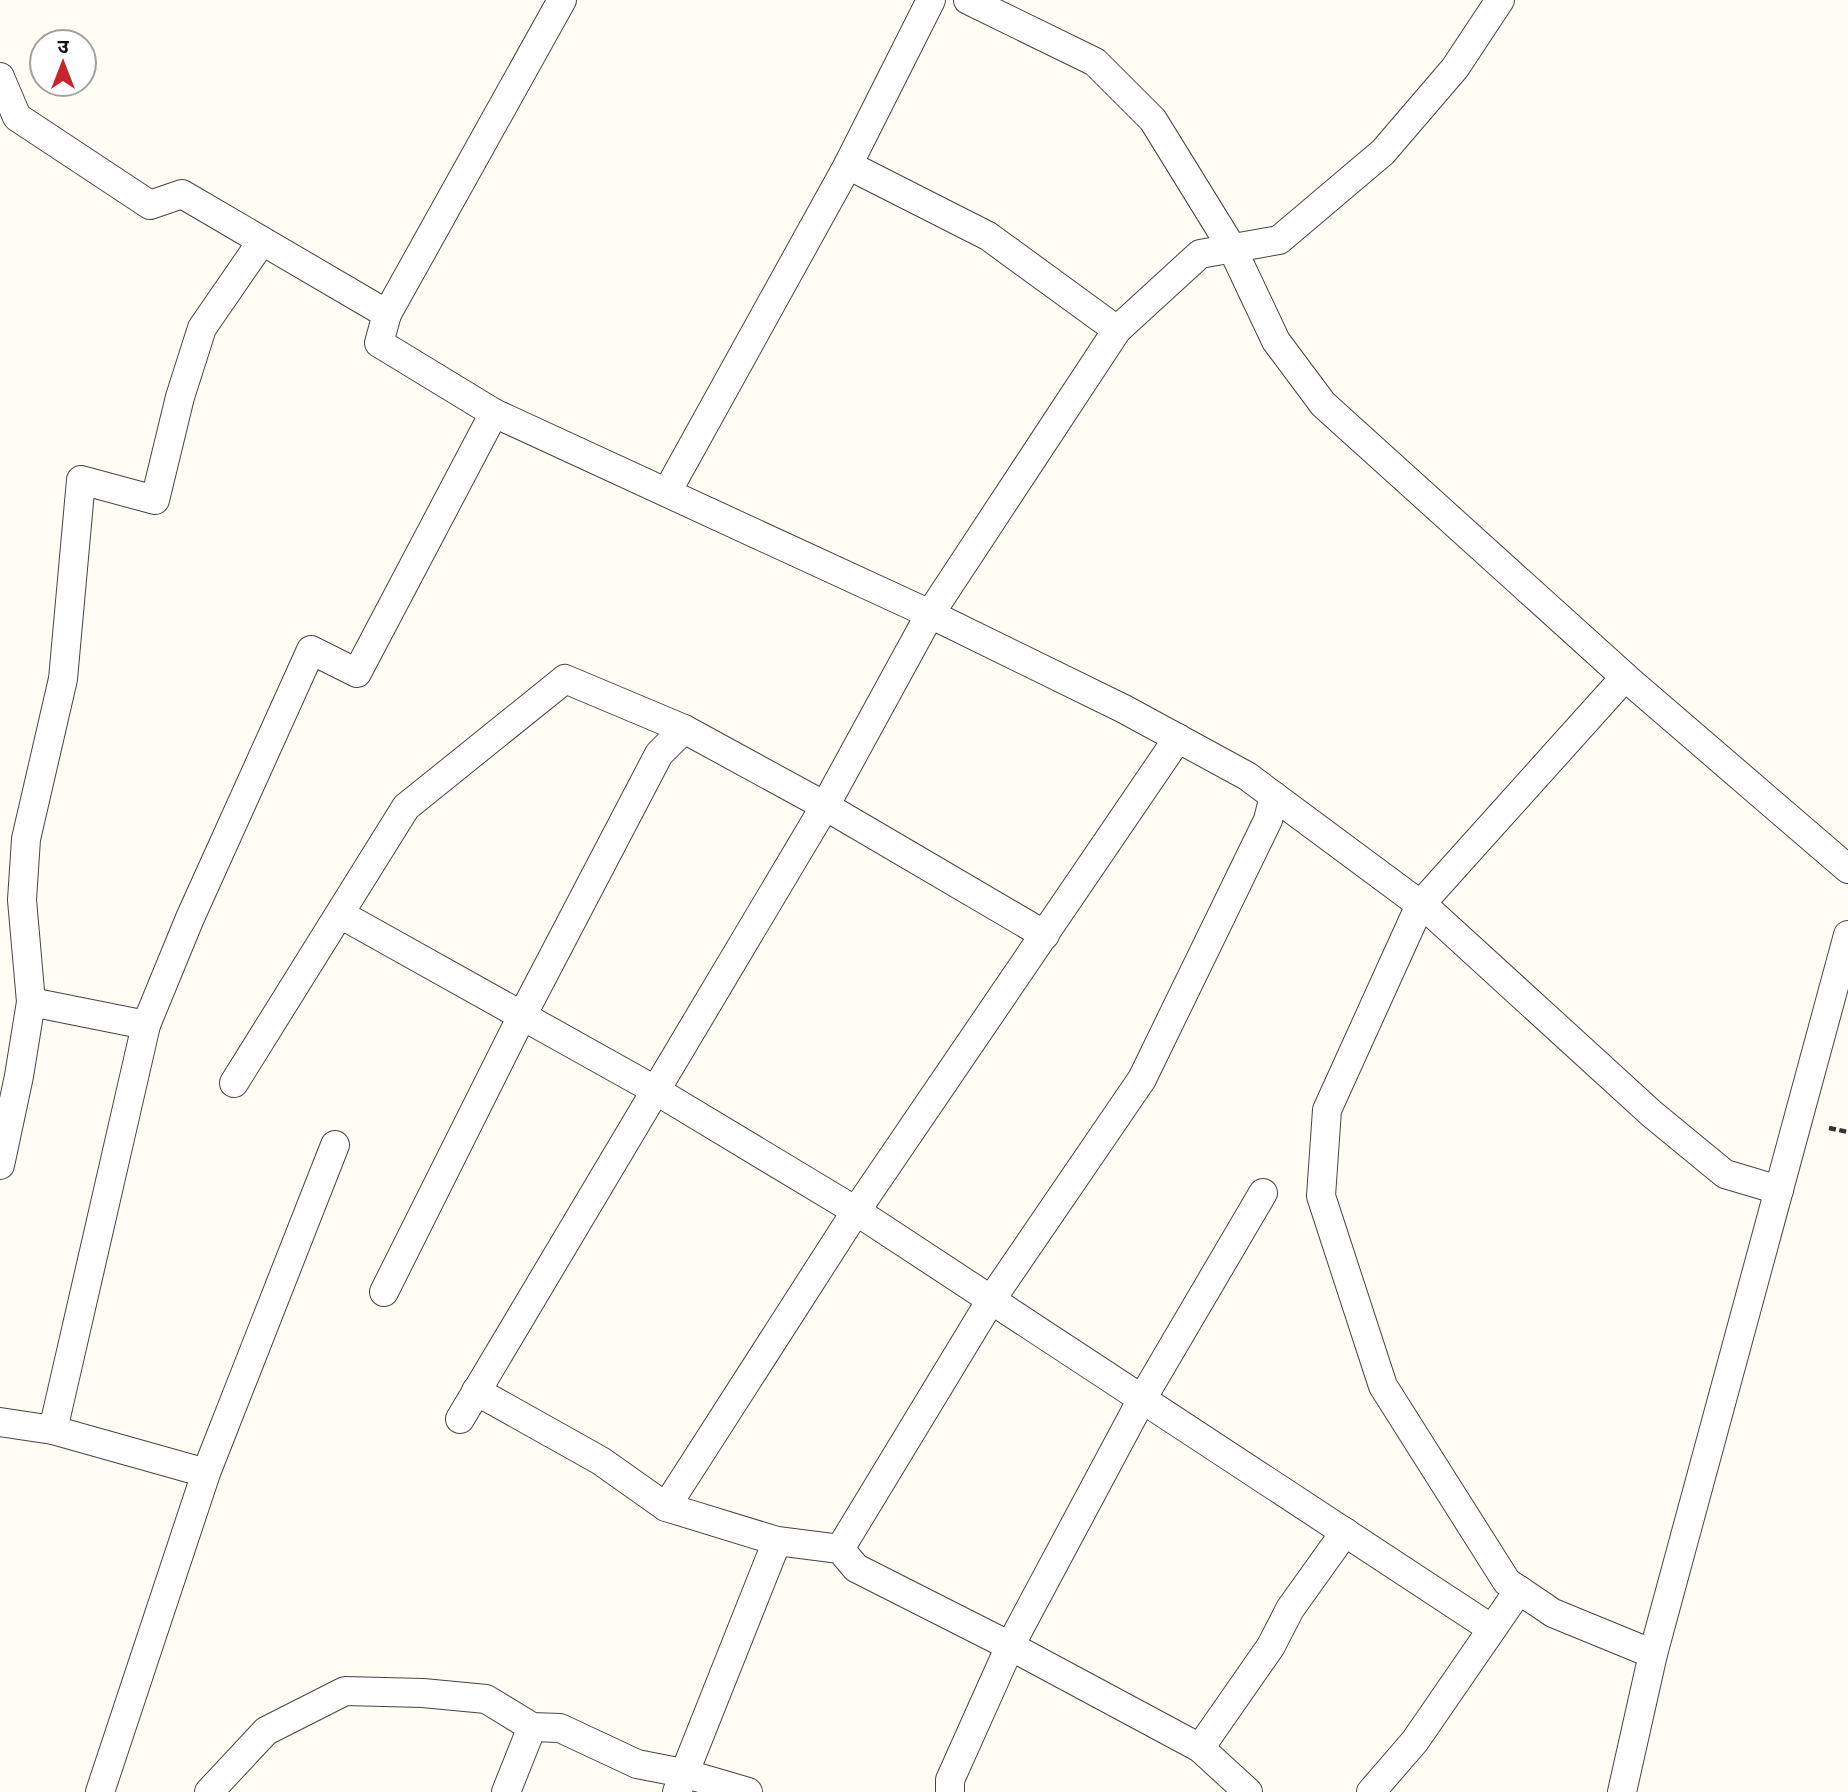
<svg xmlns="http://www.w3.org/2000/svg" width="1848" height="1792" viewBox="0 0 1848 1792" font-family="Lora,'Noto Sans Devanagari',serif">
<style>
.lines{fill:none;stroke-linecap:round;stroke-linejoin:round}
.minor-casing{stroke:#444;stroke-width:30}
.path{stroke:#333;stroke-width:4.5;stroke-dasharray:7 3.5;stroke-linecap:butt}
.minor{stroke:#fff;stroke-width:28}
</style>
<rect width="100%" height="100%" fill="#fffdf5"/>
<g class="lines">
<g class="minor-casing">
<g id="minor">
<polyline points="968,0 1095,62 1153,120 1232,248 1276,341 1323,404 1625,677 1848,869"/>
<polyline points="0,77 17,117 150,205 182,194 387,314 379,343 494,413 930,614 1124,709 1247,776 1433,914 1652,1114 1725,1174 1779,1190"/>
<polyline points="848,165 988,236 1117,330"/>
<polyline points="387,314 562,0"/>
<polyline points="667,492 848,165 931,0"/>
<polyline points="1625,677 1420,905 1327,1110 1321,1196 1383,1386 1507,1582 1553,1613 1653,1654"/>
<polyline points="340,914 655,1090 856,1211 1492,1629"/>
<polyline points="31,1002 146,1025"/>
<polyline points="234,1083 406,807 565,679 684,729 825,806 1045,935"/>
<polyline points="0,1165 19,1076 31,1002 22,900 26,839 63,679 81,480 155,500 180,397 202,328 262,241"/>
<polyline points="384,1292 522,1016 659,754 684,729"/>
<polyline points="476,1391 601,1461 666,1507 777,1541 840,1549 856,1568 1010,1646 1200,1748 1248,1792"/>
<polyline points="460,1419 825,806 930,614 1117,330 1200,254 1279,240 1383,152 1455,68 1500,0"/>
<polyline points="0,1422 53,1430 206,1473"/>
<polyline points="53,1430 146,1025 190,918 311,650 357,673 494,413"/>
<polyline points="666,1507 856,1211 1178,738"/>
<polyline points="840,1549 991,1300 1142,1079 1268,820 1274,796"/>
<polyline points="1200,1748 1271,1646 1290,1609 1345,1532"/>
<polyline points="100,1792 206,1473 335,1145"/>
<polyline points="209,1792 266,1731 345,1691 423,1693 486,1699 532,1727 560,1728 637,1764 683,1773 748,1792"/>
<polyline points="506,1792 532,1727"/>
<polyline points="677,1792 777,1541"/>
<polyline points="950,1792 950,1780 1010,1646 1142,1399 1263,1193"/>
<polyline points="1371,1792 1415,1741 1519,1590"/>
<polyline points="1622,1792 1653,1654 1848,935"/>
</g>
</g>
<polyline class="path" points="1829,1128 1848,1132"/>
<use href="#minor" class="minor"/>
</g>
<g transform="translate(63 63)"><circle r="33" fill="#ffffff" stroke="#a0a0a0" stroke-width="2"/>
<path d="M0-5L12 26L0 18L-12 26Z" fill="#c4262e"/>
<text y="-10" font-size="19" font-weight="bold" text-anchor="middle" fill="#111111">उ</text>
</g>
</svg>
